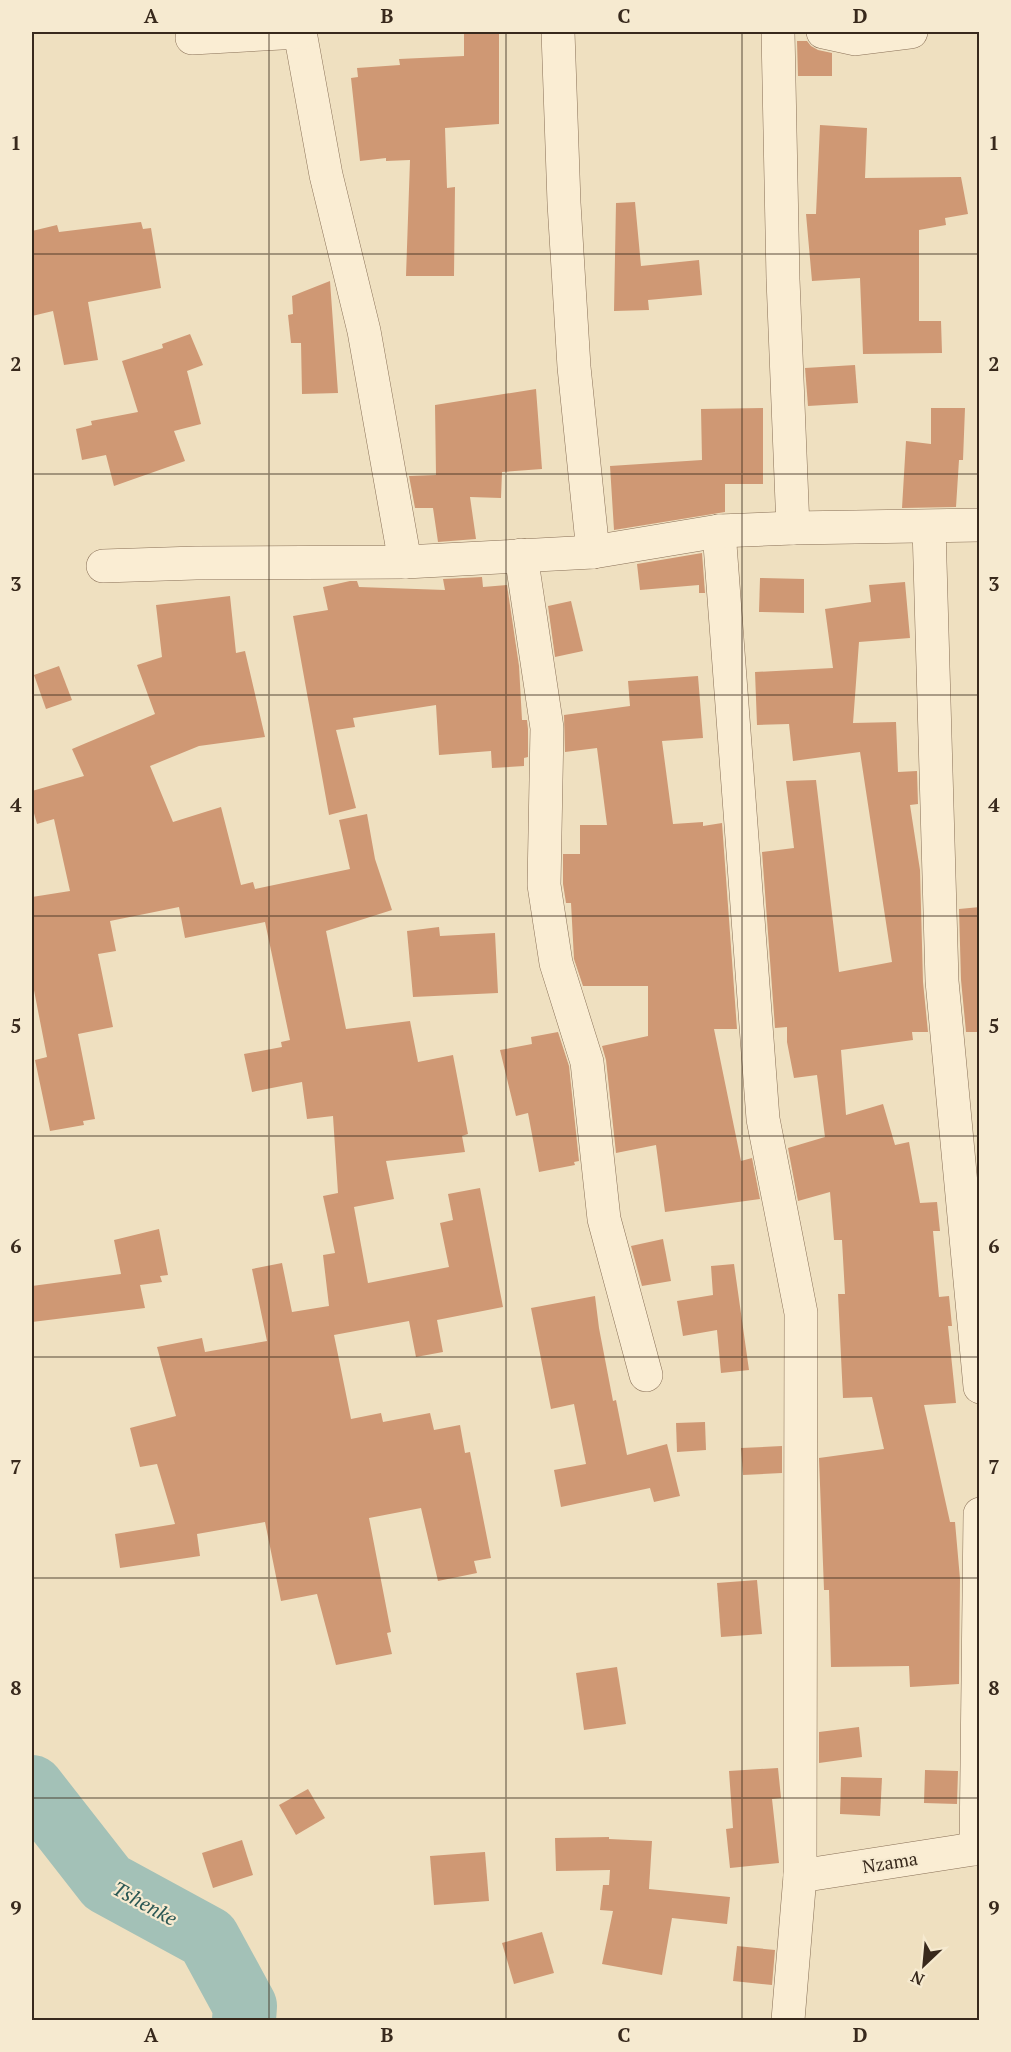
<svg xmlns="http://www.w3.org/2000/svg" width="1011" height="2052" viewBox="0 0 1011 2052" font-family="'PT Serif',serif">
<style>
.lines{fill:none;stroke-linecap:round;stroke-linejoin:round}
.river{stroke:#a3c1b7;stroke-width:64}
.building{fill:#cf9874}
.minor-casing{stroke:#897057;stroke-width:34}
.minor{stroke:#faedd3;stroke-width:33}
.grid{fill:none;stroke:#38291c;stroke-width:1.5;stroke-opacity:0.55}
.labels{text-anchor:middle;dominant-baseline:central;stroke-width:4.5;stroke-linejoin:round;paint-order:stroke}
.street-label{font-size:18px;fill:#38291c;stroke:#f6ead0}
.water-label{font-size:20px;font-style:italic;fill:#2b5854;stroke:#f6ead0}
.neatline{fill:none;stroke:#38291c;stroke-width:2}
.grid-label{font-size:20px;text-anchor:middle;font-weight:bold;fill:#38291c}
</style>
<rect width="100%" height="100%" fill="#efe0c0"/>
<g class="lines">
<polyline class="river" points="32,1787 107,1883 208,1938 245,2006 244,2020"/>
</g>
<g class="building">
<polygon points="464,32 499,32 499,124 445,128 447,188 455,187 454,276 406,276 410,160 386,161 386,158 360,161 351,78 358,77 357,68 400,65 399,59 464,56"/>
<polygon points="797,41 807,41 811,46 818,50 832,53 832,76 798,76"/>
<polygon points="820,125 867,128 865,178 961,177 968,214 945,218 946,225 919,230 919,321 941,321 942,353 863,354 860,278 812,281 806,214 816,214"/>
<polygon points="635,202 641,266 699,260 702,295 648,300 649,310 614,311 616,203"/>
<polygon points="141,222 143,229 151,228 161,288 88,302 98,360 64,365 53,311 32,316 32,231 57,225 59,232"/>
<polygon points="330,281 338,393 302,394 301,343 291,343 288,315 293,314 292,296"/>
<polygon points="190,334 203,365 187,371 201,424 174,431 185,461 114,486 106,455 82,460 76,429 92,425 91,421 138,412 122,361 163,348 162,344"/>
<polygon points="855,365 858,403 808,406 805,368"/>
<polygon points="536,389 542,469 502,472 501,498 470,497 476,539 438,542 433,508 415,508 409,476 436,475 435,405"/>
<polygon points="763,408 763,484 725,484 725,512 614,530 610,466 702,460 701,409"/>
<polygon points="931,408 965,408 963,460 959,460 956,507 902,508 906,441 931,444"/>
<polygon points="702,553 705,593 699,593 699,585 640,590 637,564"/>
<polygon points="482,577 483,587 507,585 519,666 522,720 527,720 528,729 528,757 524,758 524,766 492,768 491,751 439,755 436,705 353,718 355,727 336,730 356,808 329,815 293,616 328,610 323,587 350,581 357,581 359,587 445,590 443,579"/>
<polygon points="760,578 804,579 804,613 759,612"/>
<polygon points="905,582 910,638 859,642 853,723 896,722 898,772 917,771 918,804 910,805 920,870 923,982 928,1032 912,1032 913,1040 841,1050 846,1115 883,1104 895,1145 909,1142 920,1203 937,1202 940,1231 933,1231 939,1297 949,1296 952,1326 948,1326 956,1403 924,1405 950,1522 955,1522 960,1579 959,1684 910,1687 909,1666 831,1667 829,1590 824,1590 819,1458 884,1449 872,1397 843,1398 838,1294 845,1294 842,1240 834,1240 830,1192 798,1201 788,1148 825,1137 817,1075 794,1078 787,1042 787,1027 775,1028 762,852 794,848 786,781 816,780 839,972 892,962 860,752 793,761 789,724 757,725 755,672 833,668 825,609 871,602 869,585"/>
<polygon points="230,596 236,653 245,651 265,737 199,746 150,766 173,822 221,807 241,885 253,882 255,889 350,869 339,820 367,814 375,859 392,910 326,931 346,1029 410,1021 418,1062 453,1055 468,1134 462,1136 465,1152 386,1161 394,1199 354,1207 368,1283 449,1267 440,1223 453,1220 448,1194 480,1188 503,1307 437,1320 443,1352 416,1357 409,1321 334,1335 351,1419 381,1413 383,1422 430,1413 434,1430 460,1425 465,1453 470,1452 491,1558 474,1561 477,1573 438,1581 421,1508 369,1518 391,1632 387,1633 392,1654 336,1665 317,1594 281,1601 265,1522 197,1534 200,1556 120,1568 115,1534 175,1524 157,1464 140,1467 130,1428 176,1416 157,1347 202,1338 205,1352 267,1341 252,1269 282,1263 292,1312 329,1306 323,1255 335,1253 323,1196 338,1193 333,1116 307,1119 302,1082 252,1092 244,1054 282,1047 281,1042 290,1040 265,922 185,938 179,907 110,921 116,951 98,954 113,1027 78,1034 95,1119 83,1121 84,1125 50,1131 35,1060 47,1057 32,980 32,897 70,891 54,819 37,824 32,806 32,791 84,776 72,749 155,714 137,665 162,657 156,605"/>
<polygon points="571,601 583,651 555,657 548,606"/>
<polygon points="59,666 72,700 46,709 34,675"/>
<polygon points="698,676 703,738 662,741 673,824 703,822 703,826 722,823 737,1029 714,1029 741,1161 752,1158 760,1199 665,1212 656,1145 616,1153 606,1060 602,1046 648,1036 648,986 583,986 574,959 571,903 566,903 563,884 563,854 580,854 580,825 607,825 597,748 565,752 564,715 630,706 628,681"/>
<polygon points="980,907 980,1032 966,1032 961,980 959,909"/>
<polygon points="439,927 440,936 495,933 498,993 413,997 407,931"/>
<polygon points="558,1032 569,1066 579,1161 574,1162 575,1165 539,1172 528,1113 516,1116 500,1050 532,1044 531,1037"/>
<polygon points="159,1229 168,1275 160,1276 162,1282 140,1285 145,1308 32,1322 32,1286 121,1274 114,1240"/>
<polygon points="663,1239 671,1281 642,1286 631,1246"/>
<polygon points="734,1264 749,1370 721,1373 717,1330 683,1336 677,1301 713,1295 711,1266"/>
<polygon points="595,1296 599,1328 613,1401 616,1400 627,1455 667,1444 680,1496 654,1502 650,1488 561,1507 554,1470 586,1464 574,1404 551,1409 531,1308"/>
<polygon points="705,1422 706,1450 677,1452 676,1423"/>
<polygon points="782,1446 782,1473 743,1475 741,1448"/>
<polygon points="757,1580 762,1634 721,1637 717,1583"/>
<polygon points="617,1667 626,1724 584,1730 576,1673"/>
<polygon points="859,1727 862,1757 819,1763 819,1732"/>
<polygon points="778,1768 781,1798 772,1799 779,1863 730,1868 726,1829 733,1828 729,1771"/>
<polygon points="925,1770 958,1771 957,1804 924,1803"/>
<polygon points="841,1777 882,1778 880,1816 840,1814"/>
<polygon points="308,1789 325,1818 296,1835 279,1805"/>
<polygon points="609,1837 609,1839 652,1841 649,1889 730,1897 727,1924 672,1918 662,1975 602,1964 613,1911 600,1910 603,1885 609,1885 610,1870 556,1871 555,1838"/>
<polygon points="242,1840 253,1875 213,1888 202,1853"/>
<polygon points="485,1852 489,1901 434,1905 430,1856"/>
<polygon points="542,1932 554,1973 514,1984 502,1943"/>
<polygon points="737,1946 775,1950 772,1985 733,1981"/>
</g>
<g class="lines">
<g class="minor-casing">
<g id="minor">
<polyline points="300,32 326,175 364,331 405,562"/>
<polyline points="558,32 564,203 574,367 593,552"/>
<polyline points="778,32 783,279 793,528"/>
<polyline points="823,32 855,39 911,32"/>
<polyline points="192,38 300,32"/>
<polyline points="929,527 942,981 980,1387"/>
<polyline points="719,531 763,1119 801,1313 800,1876 788,2020"/>
<polyline points="521,555 547,728 544,885 556,963 587,1062 604,1219 646,1375"/>
<polyline points="103,566 196,563 405,562 593,552 719,531 793,528 980,525"/>
<polyline points="976,1849 980,1514"/>
<polyline points="800,1876 980,1848"/>
</g>
</g>
<use href="#minor" class="minor"/>
</g>
<path class="grid" d="M269 32V2020M506 32V2020M742 32V2020M32 254H980M32 474H980M32 695H980M32 916H980M32 1136H980M32 1357H980M32 1578H980M32 1798H980"/>
<g class="labels">
<g class="street-label">
<text transform="translate(890 1862) rotate(-9)">Nzama</text>
</g>
<g class="water-label">
<text transform="translate(145 1903) rotate(29)">Tshenke</text>
</g>
</g>
<rect width="1011" height="2052" fill="none" stroke="#f6ead0" stroke-width="66"/>
<g transform="translate(924 1965) rotate(206)" stroke="#f6ead0" stroke-width="4.5" paint-order="stroke">
<path d="M0-4.5L10 22L0 15L-10 22Z" fill="#38291c"/>
<text y="-9" font-size="16" font-weight="bold" text-anchor="middle" fill="#38291c">N</text>
</g>
<rect x="33" y="33" width="945" height="1986" class="neatline"/>
<g class="grid-label">
<text x="151" y="23">A</text>
<text x="387" y="23">B</text>
<text x="624" y="23">C</text>
<text x="860" y="23">D</text>
<text x="16" y="150">1</text>
<text x="994" y="150">1</text>
<text x="16" y="371">2</text>
<text x="994" y="371">2</text>
<text x="16" y="591">3</text>
<text x="994" y="591">3</text>
<text x="16" y="812">4</text>
<text x="994" y="812">4</text>
<text x="16" y="1033">5</text>
<text x="994" y="1033">5</text>
<text x="16" y="1253">6</text>
<text x="994" y="1253">6</text>
<text x="16" y="1474">7</text>
<text x="994" y="1474">7</text>
<text x="16" y="1695">8</text>
<text x="994" y="1695">8</text>
<text x="16" y="1915">9</text>
<text x="994" y="1915">9</text>
<text x="151" y="2042">A</text>
<text x="387" y="2042">B</text>
<text x="624" y="2042">C</text>
<text x="860" y="2042">D</text>
</g>
</svg>
